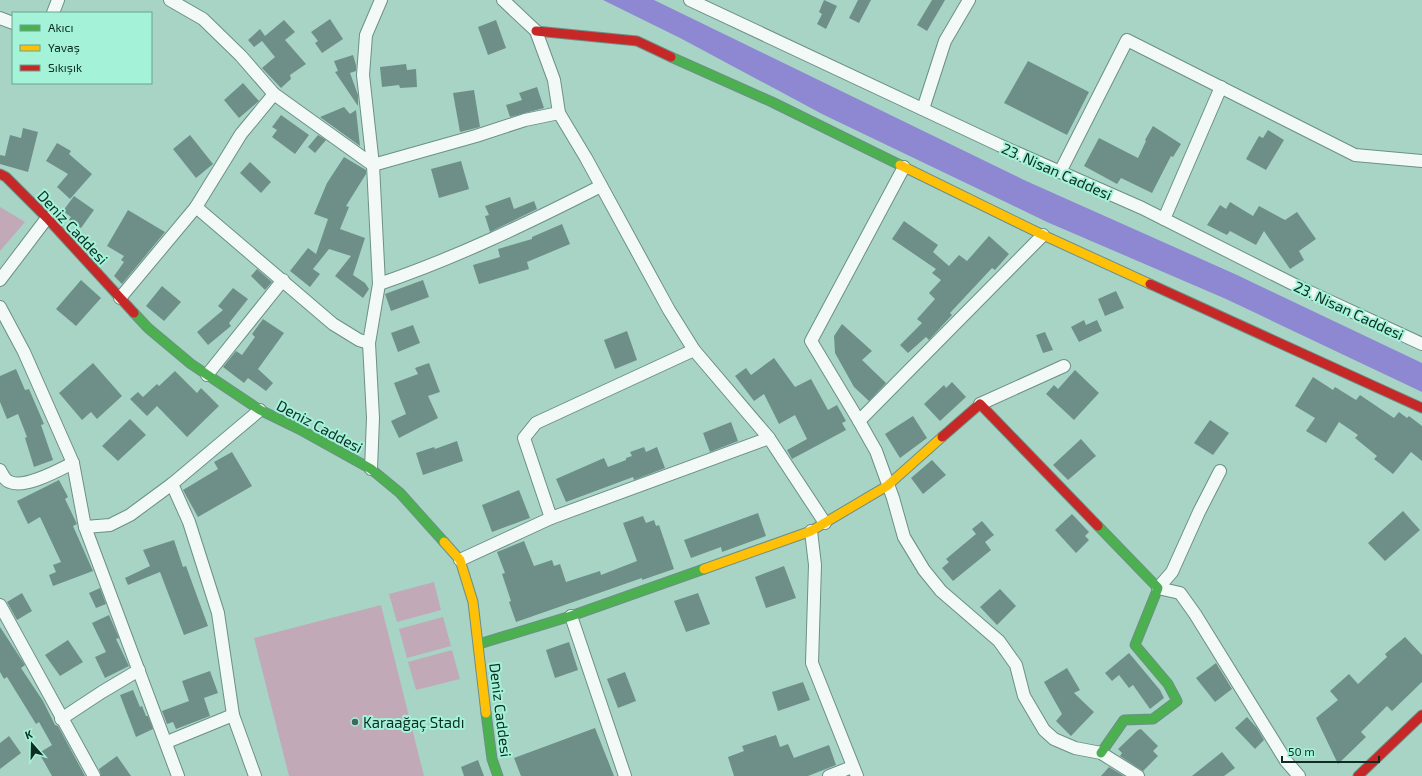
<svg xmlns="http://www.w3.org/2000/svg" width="1422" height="776" viewBox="0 0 1422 776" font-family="'Exo 2',sans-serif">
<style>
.green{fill:#c1a9b7}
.water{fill:#8e88d3}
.building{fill:#6e8f88}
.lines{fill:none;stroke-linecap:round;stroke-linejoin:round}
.street-casing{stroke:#6c9086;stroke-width:14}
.fast-casing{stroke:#6c9086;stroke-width:11}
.slow-casing{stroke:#6c9086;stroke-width:11}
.jam-casing{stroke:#6c9086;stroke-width:11}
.street{stroke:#f2f9f6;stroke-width:12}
.fast{stroke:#4caf50;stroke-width:9}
.slow{stroke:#ffc107;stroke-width:9}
.jam{stroke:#c62828;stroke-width:9}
.poi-dot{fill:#42675c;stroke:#a4f3d9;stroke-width:1.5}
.labels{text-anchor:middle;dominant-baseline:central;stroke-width:4;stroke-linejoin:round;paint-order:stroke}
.street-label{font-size:15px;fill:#0b2d23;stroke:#a4f3d9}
.poi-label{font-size:15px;fill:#0b2d23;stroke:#a4f3d9;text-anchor:start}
</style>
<rect width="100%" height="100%" fill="#a8d4c6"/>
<g class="green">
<polygon points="0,207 25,222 0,251"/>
<polygon points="434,582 441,610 397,622 389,594"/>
<polygon points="381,605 424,776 289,776 254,638"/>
<polygon points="443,617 451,646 407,658 399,629"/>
<polygon points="452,650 460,679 416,690 408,662"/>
</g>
<polygon class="water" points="603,0 654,0 1024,180 1237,275 1422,363 1422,392 1226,299 1047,222 822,114 682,39"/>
<g class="building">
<polygon points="824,0 837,6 826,29 817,24 822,14 819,12"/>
<polygon points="858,0 871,0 859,23 849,18"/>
<polygon points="932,0 945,0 927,31 917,25"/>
<polygon points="330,19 343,39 322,53 315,43 318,41 311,32"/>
<polygon points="284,20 295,32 285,40 306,64 290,75 291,79 281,88 262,68 275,57 262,41 254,47 248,40 260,29 265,36"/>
<polygon points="496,20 506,48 488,55 478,27"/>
<polygon points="353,55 356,65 356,71 350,73 358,95 358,106 335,72 338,71 334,61"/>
<polygon points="1028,61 1089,92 1067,135 1004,103"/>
<polygon points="406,64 407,70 416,69 417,87 400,88 399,85 382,87 380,67"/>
<polygon points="243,83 259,101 239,118 224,100"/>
<polygon points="537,87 544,108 510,117 506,105 522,100 519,93"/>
<polygon points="474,90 480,127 460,132 453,93"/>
<polygon points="344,107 350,114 356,110 360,146 320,117"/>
<polygon points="281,115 309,135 295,154 272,137 277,130 272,127"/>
<polygon points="1153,126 1181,144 1173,157 1171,156 1152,193 1121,178 1117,184 1084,166 1099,138 1138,158 1146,141 1145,140"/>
<polygon points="23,128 38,132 28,172 0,164 0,155 5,156 10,135 21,138"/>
<polygon points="1268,130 1284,140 1266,170 1246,159 1259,136 1263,138"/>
<polygon points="190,135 213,164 196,178 173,149"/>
<polygon points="318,135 326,140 315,153 308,147"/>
<polygon points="57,143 71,151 69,154 92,174 70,199 57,187 68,174 46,161"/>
<polygon points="344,157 366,170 366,174 346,206 349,207 340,229 365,238 353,275 365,283 369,289 363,298 335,276 351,256 329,249 313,269 320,274 310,287 290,271 308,248 316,254 328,219 314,214 327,183"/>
<polygon points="461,161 469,189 439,198 431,169"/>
<polygon points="250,162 271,182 261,193 240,173"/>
<polygon points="74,196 94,210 81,228 69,220 71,217 63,211"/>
<polygon points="510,197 514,209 534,201 537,209 490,232 485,216 489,215 485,206"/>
<polygon points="1230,202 1253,216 1259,206 1285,220 1297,212 1316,239 1299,251 1304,260 1290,269 1264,231 1256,245 1230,231 1227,235 1207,225 1220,205 1226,209"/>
<polygon points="128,210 165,232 122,284 114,276 124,262 121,260 124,256 107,246"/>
<polygon points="904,221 938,245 933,252 949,266 959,255 967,261 989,236 1009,254 995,270 992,268 950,313 952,315 929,340 926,337 908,353 900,345 922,323 917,319 935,299 929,293 941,280 932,273 936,269 892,239"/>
<polygon points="562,224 570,244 527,262 529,269 479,284 473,265 500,257 498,249 532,239 532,237"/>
<polygon points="257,269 272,282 265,290 251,276"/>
<polygon points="81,280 101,298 76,326 56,309"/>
<polygon points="423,280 429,297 391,311 385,294"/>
<polygon points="162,286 181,302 164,321 146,306"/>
<polygon points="233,288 248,299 229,323 231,326 208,345 197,332 223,310 218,306"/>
<polygon points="1116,291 1124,308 1105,316 1098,299"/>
<polygon points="263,319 284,333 258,369 273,383 266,391 248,378 244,383 223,367 236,351 242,355 255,337 252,334"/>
<polygon points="1084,320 1086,325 1097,320 1102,331 1079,342 1071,327"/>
<polygon points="842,324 872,351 862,360 886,383 869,401 854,387 835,353 834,336"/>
<polygon points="413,325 420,343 398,352 391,333"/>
<polygon points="627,331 637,360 615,369 604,340"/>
<polygon points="1045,332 1053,350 1043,353 1036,335"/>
<polygon points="774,358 795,387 811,379 828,410 837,405 846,421 842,423 846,430 792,459 787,450 807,439 795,415 779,424 764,394 754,401 735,376 746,368 751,375"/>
<polygon points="93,363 122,396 97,419 91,412 82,420 59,393"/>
<polygon points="429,363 440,392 428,396 438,418 399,438 391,421 406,414 394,383 418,374 415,368"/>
<polygon points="16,369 25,390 29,389 44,424 41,425 53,460 34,467 25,438 27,437 18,414 7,419 0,402 0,376"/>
<polygon points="1075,370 1099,393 1074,420 1046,394 1054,385 1058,389"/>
<polygon points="175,371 197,393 201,388 219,406 187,437 157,406 147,416 130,399 138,392 143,397 157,384 159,386"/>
<polygon points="1313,377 1333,390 1335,387 1356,400 1360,395 1394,418 1399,412 1407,418 1409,416 1422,426 1422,461 1411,452 1393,474 1374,459 1377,456 1355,438 1358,435 1339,422 1326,443 1306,431 1315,418 1295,406"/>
<polygon points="952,382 966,397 940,421 924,404 944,385 946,388"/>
<polygon points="913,416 927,438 900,458 885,434"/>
<polygon points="130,419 146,435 118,461 102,446"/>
<polygon points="1210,420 1229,433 1213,455 1194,443"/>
<polygon points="731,422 738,441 710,452 703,433"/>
<polygon points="1081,439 1096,456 1068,480 1053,465"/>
<polygon points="457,441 463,461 423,475 416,453 434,447 435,449"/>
<polygon points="644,447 646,452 657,447 665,468 634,480 633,477 566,502 556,479 604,458 608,467 626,460 626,458 632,456 630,452"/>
<polygon points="232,452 252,486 198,517 183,490 218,469 214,462"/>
<polygon points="932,460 946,475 923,494 911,478"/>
<polygon points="59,480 68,497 65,499 77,524 73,526 93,571 53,586 49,575 56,572 53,565 61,562 40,517 28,524 17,501"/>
<polygon points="519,490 530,518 492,532 482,505"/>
<polygon points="1403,511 1420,530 1385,561 1368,543"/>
<polygon points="758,513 766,536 722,552 721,547 691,558 684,540"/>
<polygon points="1072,514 1089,532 1085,536 1089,540 1076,553 1055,530"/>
<polygon points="643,516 646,523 654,520 656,526 659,525 674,569 642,580 642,578 516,622 509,602 511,601 502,574 505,573 497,552 524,541 534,566 552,560 554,566 560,564 566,582 600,571 601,575 637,561 623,523"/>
<polygon points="982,521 994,535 985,542 991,550 953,581 942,568 949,562 946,559 976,534 972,529"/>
<polygon points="174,540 183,567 186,566 208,626 184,635 160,572 128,585 125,578 150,566 143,550"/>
<polygon points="784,566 796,598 766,608 755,577"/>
<polygon points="100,588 106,604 96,608 89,593"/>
<polygon points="1000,589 1016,606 997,625 980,607"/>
<polygon points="22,593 32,611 17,620 7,602"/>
<polygon points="698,593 710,624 686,632 674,601"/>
<polygon points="109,615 119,638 116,639 129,666 105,678 95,657 106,652 92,623"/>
<polygon points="0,627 25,665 21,668 43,701 55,725 58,726 85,776 52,776 39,753 52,745 39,722 36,724 7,677 4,679 0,672"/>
<polygon points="1405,637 1422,655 1422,682 1392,711 1387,706 1361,732 1366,737 1338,764 1316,718 1338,700 1330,691 1349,674 1358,684 1387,657 1385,654"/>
<polygon points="68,640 83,662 60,676 45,655"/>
<polygon points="569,642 578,670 555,678 546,650"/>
<polygon points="1129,653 1160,690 1164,698 1150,709 1133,685 1129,688 1119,675 1112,681 1105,673"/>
<polygon points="1216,663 1232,689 1215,702 1196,678"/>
<polygon points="1067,668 1080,690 1074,693 1094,712 1071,736 1056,721 1062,714 1044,682"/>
<polygon points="210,671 218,693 204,698 210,716 176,729 173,722 167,724 162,711 189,701 182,681"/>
<polygon points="625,672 636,701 618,708 607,679"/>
<polygon points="803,682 810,700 778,711 772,692"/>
<polygon points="133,690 140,707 142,706 146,716 148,716 153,729 136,737 120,695"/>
<polygon points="1247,717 1257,728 1264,740 1255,749 1235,728"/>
<polygon points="595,728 614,776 521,776 514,758"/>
<polygon points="1141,729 1158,746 1153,751 1158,756 1143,771 1120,756 1122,753 1118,749 1138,730"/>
<polygon points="776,735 780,747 788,744 794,758 829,745 836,765 808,776 734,776 728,757 744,751 742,746"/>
<polygon points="9,736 21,753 0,769 0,743"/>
<polygon points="1222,752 1235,768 1224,776 1192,776"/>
<polygon points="117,756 131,776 101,776 99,769"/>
<polygon points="478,760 484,776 464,776 461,767"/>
<polygon points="1109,767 1124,776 1101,776"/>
</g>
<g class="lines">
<g class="street-casing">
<g id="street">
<polyline points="170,0 203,19 241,56 274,94 373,165 476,136 525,120 559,113"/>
<polyline points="503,0 536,31 554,80 559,113 586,158 669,310 694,350 769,438 825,523"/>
<polyline points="690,0 999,145 1142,208 1301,288 1422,344"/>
<polyline points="53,13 58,0"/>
<polyline points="0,18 13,23"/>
<polyline points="923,109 945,41 969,0"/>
<polyline points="1060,172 1127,40 1355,155 1422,161"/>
<polyline points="196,207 333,324 359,340 369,343"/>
<polyline points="1164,219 1221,87"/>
<polyline points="1043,235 859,421 876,451 893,498 904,537 924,570 941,591 999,641 1016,665 1024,696 1044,730 1054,739 1075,748 1101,753 1138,776"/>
<polyline points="0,280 47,218"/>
<path d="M379 284C456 258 528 223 601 186"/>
<polyline points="120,298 196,207 241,134 274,94"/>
<polyline points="0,307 24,352 73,463 85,527 178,776"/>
<polyline points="207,375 283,280"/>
<polyline points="980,404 1064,366"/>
<polyline points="859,421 811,341 904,167"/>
<polyline points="371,469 373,418 369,343 379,284 373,165 363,75 366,35 381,0"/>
<path d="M0 470C3 475 4 480 10 482 25 489 59 470 73 463"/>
<polyline points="1220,471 1199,512 1172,572 1158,588 1180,593 1195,614 1286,761 1299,776"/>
<polyline points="172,484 189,522 218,613 233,715 255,776"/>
<polyline points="551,518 524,438 536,423 694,350"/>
<polyline points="85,527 110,525 130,515 172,484 260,410"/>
<polyline points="811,531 815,565 812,663 857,776"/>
<polyline points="460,560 551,518 769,438"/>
<polyline points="0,605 94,776"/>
<polyline points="571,616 625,776"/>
<polyline points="61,719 102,692 139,670"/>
<polyline points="167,742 233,715"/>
<polyline points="829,776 852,767"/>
</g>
</g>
<g class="fast-casing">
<g id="fast">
<polyline points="671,57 772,102 900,165"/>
<polyline points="134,313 148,328 191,364 260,410 299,429 371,469 400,493 444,542"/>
<polyline points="1098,526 1158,588 1135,645 1168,684 1177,701 1153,719 1124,720 1101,753"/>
<polyline points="479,644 571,616 704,569"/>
<polyline points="486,713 492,759 498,776"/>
</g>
</g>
<g class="slow-casing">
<g id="slow">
<polyline points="900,165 1043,235 1150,284"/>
<polyline points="444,542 460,560 473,602 486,713"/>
<polyline points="704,569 811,531 887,486 942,437"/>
</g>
</g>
<g class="jam-casing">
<g id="jam">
<polyline points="536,31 637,41 671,57"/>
<polyline points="0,174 6,177 47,218 134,313"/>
<polyline points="1150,284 1422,408"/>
<polyline points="942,437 980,404 1098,526"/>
<polyline points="1358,776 1422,715"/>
</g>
</g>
<use href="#street" class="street"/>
<use href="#fast" class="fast"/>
<use href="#slow" class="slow"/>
<use href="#jam" class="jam"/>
</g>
<circle class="poi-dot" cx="355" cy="722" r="4"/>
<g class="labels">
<g class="street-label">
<text transform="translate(1057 171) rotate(24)">23. Nisan Caddesi</text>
<text transform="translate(73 227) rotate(47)">Deniz Caddesi</text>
<text transform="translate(1349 310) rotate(25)">23. Nisan Caddesi</text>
<text transform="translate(320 426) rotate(28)">Deniz Caddesi</text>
<text transform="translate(501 710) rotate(83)">Deniz Caddesi</text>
</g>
<g class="poi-label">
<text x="363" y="722">Karaağaç Stadı</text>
</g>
</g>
<rect x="12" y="12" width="140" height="72" fill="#a4f3d9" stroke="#67a490"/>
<rect x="20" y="25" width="20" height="6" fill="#4caf50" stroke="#67a490"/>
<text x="48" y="32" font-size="12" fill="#0b2d23">Akıcı</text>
<rect x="20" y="45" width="20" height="6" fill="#ffc107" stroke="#67a490"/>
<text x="48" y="52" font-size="12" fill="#0b2d23">Yavaş</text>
<rect x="20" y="65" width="20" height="6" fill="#c62828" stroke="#67a490"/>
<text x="48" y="72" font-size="12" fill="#0b2d23">Sıkışık</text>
<g transform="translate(32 744) rotate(340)" stroke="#a4f3d9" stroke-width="3" paint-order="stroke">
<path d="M0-3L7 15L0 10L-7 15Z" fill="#0b2d23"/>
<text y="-6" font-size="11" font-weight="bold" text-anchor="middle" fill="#0b2d23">K</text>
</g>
<path d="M1282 756v6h97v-6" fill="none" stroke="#0b2d23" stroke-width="2"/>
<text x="1288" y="756" font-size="12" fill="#0b2d23" stroke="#a4f3d9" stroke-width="3" paint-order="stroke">50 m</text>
</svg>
